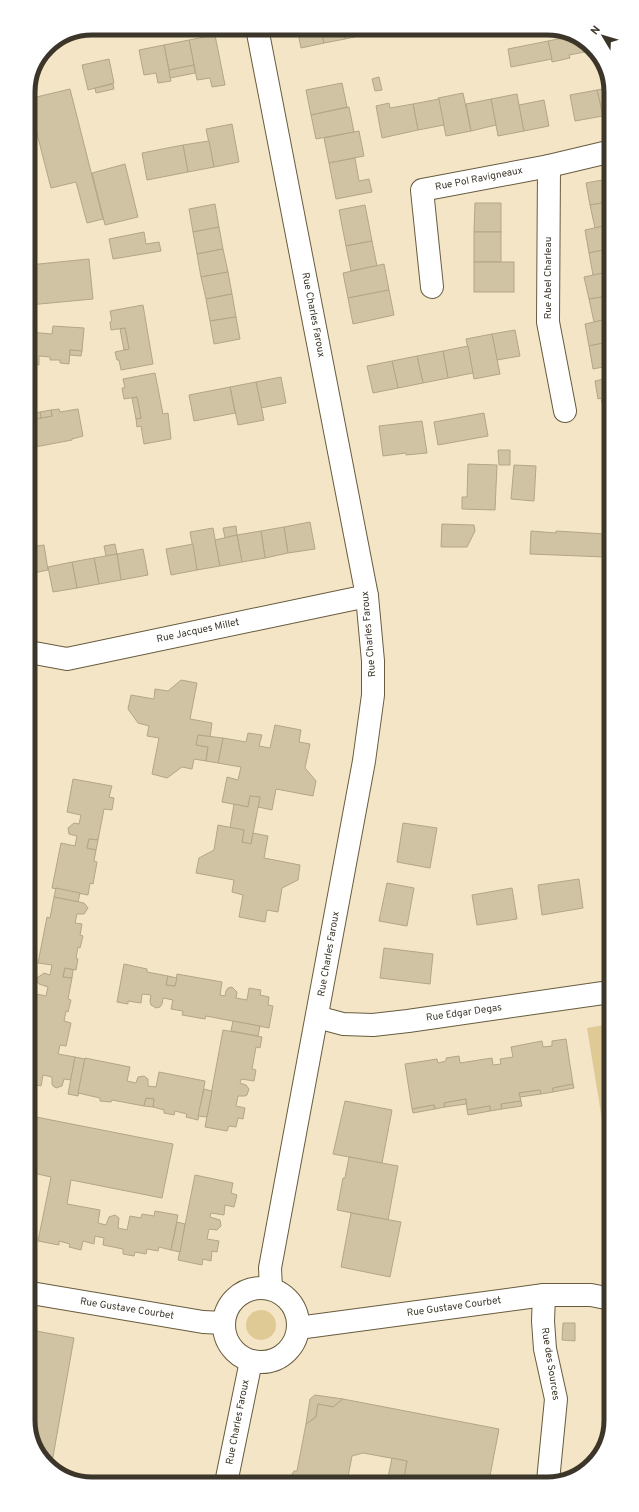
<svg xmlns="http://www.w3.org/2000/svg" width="639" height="1512" viewBox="0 0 639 1512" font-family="Overpass,sans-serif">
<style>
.green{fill:#dfca96}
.building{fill:#d0c3a3;stroke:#b3a687}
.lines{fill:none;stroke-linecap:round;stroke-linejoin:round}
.minor-casing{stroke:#685c3f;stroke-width:24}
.minor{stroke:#fff;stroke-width:22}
.labels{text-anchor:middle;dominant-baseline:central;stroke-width:3;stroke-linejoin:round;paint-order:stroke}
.street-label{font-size:10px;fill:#3b3629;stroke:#fff}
.rim{fill:none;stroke:#3b3629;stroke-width:5}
</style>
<rect width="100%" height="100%" fill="#f3e5c5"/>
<g class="green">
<polygon points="610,1024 610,1168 587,1028"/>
<circle cx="261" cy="1325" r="15"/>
</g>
<g class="building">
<polygon points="297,28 321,28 324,43 301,48"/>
<polygon points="321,28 343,28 345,39 324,43"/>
<polygon points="343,28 367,28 368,34 345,39"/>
<polygon points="367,28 390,28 391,30 368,34"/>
<polygon points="215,35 225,85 212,87 210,78 197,80 189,40"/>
<polygon points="573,36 586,41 589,45 590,51 569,55 570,58 552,62 548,41"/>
<polygon points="189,40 194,65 169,70 164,45"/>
<polygon points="548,41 552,59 511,67 508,49"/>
<polygon points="164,45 171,81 158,83 156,73 144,75 139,50"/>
<polygon points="109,59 114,83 88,90 82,65"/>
<polygon points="194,65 195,73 170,78 169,70"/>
<polygon points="379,77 382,90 375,91 372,79"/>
<polygon points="342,83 347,107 311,115 306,90"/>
<polygon points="113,84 114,89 96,93 95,88"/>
<polygon points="608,88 608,115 603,116 597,90"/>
<polygon points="70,89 103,219 87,223 76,182 51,188 28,99"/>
<polygon points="597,90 603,116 575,121 570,95"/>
<polygon points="463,93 471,131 446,136 438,98"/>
<polygon points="517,94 524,131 498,136 491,99"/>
<polygon points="439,99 444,125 418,130 413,104"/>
<polygon points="491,99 496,125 471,131 466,104"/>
<polygon points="544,100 549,126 524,131 519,105"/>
<polygon points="389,103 390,108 413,104 418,130 382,138 376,106"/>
<polygon points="349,107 354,132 316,139 311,115"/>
<polygon points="232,124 239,162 214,167 206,129"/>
<polygon points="359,131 364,156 329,163 324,138"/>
<polygon points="209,141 214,167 188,172 183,145"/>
<polygon points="183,145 188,172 147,180 142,153"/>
<polygon points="355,158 359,181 369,179 372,192 336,199 329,163"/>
<polygon points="125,164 138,217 105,225 92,173"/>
<polygon points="608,179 608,202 590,205 586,183"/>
<polygon points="608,202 608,225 595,228 590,205"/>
<polygon points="475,203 501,203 501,232 474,232"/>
<polygon points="215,204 219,227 193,232 189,209"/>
<polygon points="365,205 372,241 346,246 339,210"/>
<polygon points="608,225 608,249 589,253 585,230"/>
<polygon points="219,227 223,249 197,254 193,232"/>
<polygon points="144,232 146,244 159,242 161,251 113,259 109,239"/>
<rect x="474" y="232" width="27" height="30"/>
<polygon points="372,241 377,266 351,271 346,246"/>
<polygon points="223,249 228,272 201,277 197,254"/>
<polygon points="608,249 608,272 593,275 589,253"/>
<polygon points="89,259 93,299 29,305 29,265"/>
<rect x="474" y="262" width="40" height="30"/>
<polygon points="384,264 389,290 348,298 343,273"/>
<polygon points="228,272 232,294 206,299 201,277"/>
<polygon points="608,272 608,296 589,299 584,277"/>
<polygon points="389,290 394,315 353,324 348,298"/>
<polygon points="232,294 236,317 210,321 206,299"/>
<polygon points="608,296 608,319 594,322 589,299"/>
<polygon points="143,305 153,364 121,370 119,360 117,360 115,352 129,349 125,328 111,330 110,322 112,321 110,311"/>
<polygon points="236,317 240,339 214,344 210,321"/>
<polygon points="608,319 608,342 589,346 585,324"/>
<polygon points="53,326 84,328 82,351 70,350 69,364 60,363 60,360 50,360 50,357 39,356 39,365 29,364 29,332 52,334"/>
<polygon points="125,328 129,349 124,350 120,329"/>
<polygon points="515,330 520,356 497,360 492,334"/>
<polygon points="492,334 500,374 474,379 466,339"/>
<polygon points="608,342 608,366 593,369 589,346"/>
<polygon points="468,346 473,373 448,378 443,351"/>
<polygon points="70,350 82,351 81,356 70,355"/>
<polygon points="443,351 448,378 423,383 417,356"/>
<polygon points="417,356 423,383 398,388 392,361"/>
<polygon points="392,361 398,388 373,393 367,366"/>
<polygon points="155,373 163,414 168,413 171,439 144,444 141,426 137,427 136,419 141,418 137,397 124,399 122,388 125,388 123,379"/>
<polygon points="281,377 286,403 261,408 256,382"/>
<polygon points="608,378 609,422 607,423 601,398 598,399 595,381"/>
<polygon points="256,382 264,420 238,425 230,387"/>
<polygon points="230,387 235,413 194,421 189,395"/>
<polygon points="137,397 141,418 136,419 132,398"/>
<polygon points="59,409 60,412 78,409 83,436 72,439 72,440 35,447 34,441 29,442 29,417 29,420 52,416 51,410"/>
<polygon points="51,410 52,416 41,418 40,412"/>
<polygon points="40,412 41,418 29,420 29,414"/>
<polygon points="484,413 488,436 438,445 434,422"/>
<polygon points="422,421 427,453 406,455 406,453 383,456 379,426"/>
<polygon points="498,450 510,450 510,465 499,465"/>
<polygon points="468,464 497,465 495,510 462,509 462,497 467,497"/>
<polygon points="514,465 536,466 534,501 511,499"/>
<polygon points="607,516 609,517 609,569 604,568 605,557 530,554 531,531 556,533 556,531 606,534"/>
<polygon points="310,522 315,549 288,553 284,527"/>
<polygon points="442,524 474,525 475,531 467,547 441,547"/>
<polygon points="236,526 237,535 225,538 223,528"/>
<polygon points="284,527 288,553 265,558 261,531"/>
<polygon points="213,528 220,566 197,570 190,532"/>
<polygon points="261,531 265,558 242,562 237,535"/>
<polygon points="237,535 242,562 220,566 215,540"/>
<polygon points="115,544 117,554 106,556 104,546"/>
<polygon points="193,544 197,570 171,575 166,549"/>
<polygon points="44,545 48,570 29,574 29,547"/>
<polygon points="143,549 148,575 121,580 117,554"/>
<polygon points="117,554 121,580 99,584 94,558"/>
<polygon points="94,558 99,584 77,588 72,562"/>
<polygon points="72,562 77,588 53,592 48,567"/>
<polygon points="181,680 197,683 190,719 212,723 210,737 198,735 196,745 208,747 206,761 194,759 192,769 182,767 167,778 152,774 159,738 147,736 149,726 138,723 128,709 131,695 154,699 155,689 168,691"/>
<polygon points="275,725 301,730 299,742 310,744 305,768 316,781 313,796 276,789 272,810 258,807 260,797 250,796 248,807 222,802 227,777 238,780 241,767 218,763 223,738 246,742 248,733 262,735 259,746 270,748"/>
<polygon points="198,735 223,738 218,763 206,761 208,747 196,745"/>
<polygon points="73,779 112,786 109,797 114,798 112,810 104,809 98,840 89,839 87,848 96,850 94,861 97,862 93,884 90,883 88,895 52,888 61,843 75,846 77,836 69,834 68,828 74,823 79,824 81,815 67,812"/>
<polygon points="250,796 260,797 251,844 242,842 244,830 230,828 234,804 248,807"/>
<polygon points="403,823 437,828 430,868 397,862"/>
<polygon points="218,825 244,830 242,842 251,844 253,833 268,836 264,858 300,865 298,880 282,888 278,912 267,910 265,922 239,917 243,895 232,892 234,880 196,873 199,858 214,850"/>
<polygon points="89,839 98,840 96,850 87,848"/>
<polygon points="579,879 583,908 542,915 538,885"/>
<polygon points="387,883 414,888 407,926 379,921"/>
<polygon points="56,888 80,893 78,902 54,897"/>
<polygon points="512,888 517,919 477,925 472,895"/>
<polygon points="54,897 84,903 88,908 84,914 77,914 75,923 82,924 80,935 83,936 80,948 78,947 76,958 78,959 76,970 65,968 63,977 72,978 68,999 71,1000 68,1012 66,1011 64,1021 71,1023 66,1046 60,1045 58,1054 75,1057 71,1080 64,1079 62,1086 56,1088 53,1086 52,1084 52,1077 43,1075 41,1086 30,1084 30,1043 36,1016 30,1015 30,1004 32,993 46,996 48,987 39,984 37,982 37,978 44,973 50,975 52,965 38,963 47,917 50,918"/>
<polygon points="384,948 433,954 430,984 380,978"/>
<polygon points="124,964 147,969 147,972 168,976 166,985 175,986 177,974 222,982 220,995 225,996 226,991 228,988 232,987 237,992 236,998 247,1000 249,988 261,990 260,995 269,997 268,1005 273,1006 269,1028 206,1016 205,1019 182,1015 183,1011 171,1009 173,1000 163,998 162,1004 160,1007 156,1008 151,1005 150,1001 151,995 142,994 141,1003 128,1001 128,1004 117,1002"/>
<polygon points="65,968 73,970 72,978 63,977"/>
<polygon points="168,976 177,978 175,986 166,985"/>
<polygon points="233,1021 260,1026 258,1036 231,1031"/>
<polygon points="223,1030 262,1037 260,1048 256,1047 252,1069 256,1070 254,1081 241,1079 240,1083 246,1085 249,1089 247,1095 245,1096 238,1096 236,1106 245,1108 243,1119 238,1118 236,1127 229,1126 227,1131 205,1127"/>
<polygon points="566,1039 573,1084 553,1088 553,1092 541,1094 540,1090 519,1093 521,1101 501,1104 502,1109 490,1111 490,1106 467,1110 466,1099 444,1103 445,1107 435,1109 434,1105 412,1109 405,1064 437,1059 438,1063 446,1061 446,1058 459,1056 460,1063 492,1058 493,1065 501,1064 500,1059 513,1057 511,1047 542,1041 543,1047 552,1046 552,1041"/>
<polygon points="75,1057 85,1059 78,1096 68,1094"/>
<polygon points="85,1058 130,1067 127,1081 136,1083 138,1077 144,1076 148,1079 148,1086 156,1087 159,1072 205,1081 198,1120 186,1117 187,1114 175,1111 174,1115 164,1113 164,1110 153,1107 154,1099 146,1098 144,1106 112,1100 111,1102 100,1101 100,1098 78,1093"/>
<polygon points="573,1084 574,1088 553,1092 553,1088"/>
<polygon points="204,1089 212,1091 207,1117 198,1116"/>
<polygon points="540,1090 541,1094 520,1097 519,1093"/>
<polygon points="146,1098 154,1099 153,1107 144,1106"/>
<polygon points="466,1099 466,1104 445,1107 444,1103"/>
<polygon points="345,1101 392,1110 382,1163 333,1154"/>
<polygon points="521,1101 522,1106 502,1109 501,1104"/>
<polygon points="434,1105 435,1109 413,1113 412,1109"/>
<polygon points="490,1106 490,1111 468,1115 467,1110"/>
<polygon points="31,1116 173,1144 162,1198 71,1180 67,1204 100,1210 98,1223 106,1225 109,1217 115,1215 119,1218 118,1228 127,1230 130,1216 141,1218 142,1214 154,1216 155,1211 178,1215 171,1250 159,1247 158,1251 147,1249 146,1254 135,1252 134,1256 123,1254 123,1249 103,1245 104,1238 95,1236 94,1244 83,1241 81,1250 69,1247 70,1244 59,1241 59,1245 38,1241 51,1177 33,1173 31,1184"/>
<polygon points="349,1157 398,1166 388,1220 337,1210 343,1178 345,1178"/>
<polygon points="195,1175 233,1183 231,1193 237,1195 234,1207 225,1205 224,1215 211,1213 210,1217 220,1220 221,1226 217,1230 209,1229 207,1239 219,1241 217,1252 212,1251 211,1261 203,1259 202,1265 178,1260"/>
<polygon points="351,1213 401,1222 390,1277 341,1267"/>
<polygon points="177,1222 185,1224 180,1252 171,1250"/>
<polygon points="563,1323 575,1323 575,1341 562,1340"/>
<polygon points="31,1330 74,1338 51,1468 31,1440"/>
<polygon points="315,1395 343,1399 333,1407 318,1404 316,1417 306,1424 310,1399"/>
<polygon points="343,1399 499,1429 489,1481 403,1482 407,1461 363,1453 352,1456 347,1482 302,1482 295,1480 292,1478 292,1474 294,1471 297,1471 306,1424 316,1417 318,1404 333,1407"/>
<polygon points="606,1433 607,1434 599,1456 592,1452"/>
<polygon points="392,1458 407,1461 403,1482 387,1482"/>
</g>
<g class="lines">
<g class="minor-casing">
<g id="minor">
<polyline points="257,28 367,596 373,661 373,695 364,761 270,1268 271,1289"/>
<polyline points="549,166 548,322 565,411"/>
<polyline points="432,287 422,190 549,166 608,152"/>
<polyline points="29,652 67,659 367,596"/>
<polyline points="317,1017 343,1024 373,1025 408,1021 610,992"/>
<circle cx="261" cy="1325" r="37"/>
<polyline points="31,1293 203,1322 224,1323"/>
<polyline points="544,1295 543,1321 545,1349 556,1399 548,1481"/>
<polyline points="298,1328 544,1295 591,1295 611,1299"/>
<polyline points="226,1483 251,1361"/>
</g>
</g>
<use href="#minor" class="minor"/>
</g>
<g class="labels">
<g class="street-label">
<text transform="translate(479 179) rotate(-11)">Rue Pol Ravigneaux</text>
<text transform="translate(548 278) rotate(-90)">Rue Abel Charleau</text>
<text transform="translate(313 315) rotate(79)">Rue Charles Faroux</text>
<text transform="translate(198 631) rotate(-12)">Rue Jacques Millet</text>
<text transform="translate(369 634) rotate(-95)">Rue Charles Faroux</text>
<text transform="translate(329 954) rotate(-80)">Rue Charles Faroux</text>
<text transform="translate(464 1013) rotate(-8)">Rue Edgar Degas</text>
<text transform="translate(454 1307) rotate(-8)">Rue Gustave Courbet</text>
<text transform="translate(127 1309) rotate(9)">Rue Gustave Courbet</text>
<text transform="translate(550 1364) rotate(81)">Rue des Sources</text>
<text transform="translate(238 1422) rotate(-79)">Rue Charles Faroux</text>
</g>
</g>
<path d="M0 0H639V1512H0ZM92 35H547A57 57 0 0 1 604 92V1420A57 57 0 0 1 547 1477H92A57 57 0 0 1 35 1420V92A57 57 0 0 1 92 35Z" fill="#fff" fill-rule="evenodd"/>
<path class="rim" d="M92 35H547A57 57 0 0 1 604 92V1420A57 57 0 0 1 547 1477H92A57 57 0 0 1 35 1420V92A57 57 0 0 1 92 35Z"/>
<g transform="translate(603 36) rotate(308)" stroke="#ffffff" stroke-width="3" paint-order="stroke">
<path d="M0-3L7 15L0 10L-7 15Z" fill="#3b3629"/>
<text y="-6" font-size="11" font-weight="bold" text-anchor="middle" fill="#3b3629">N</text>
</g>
</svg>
